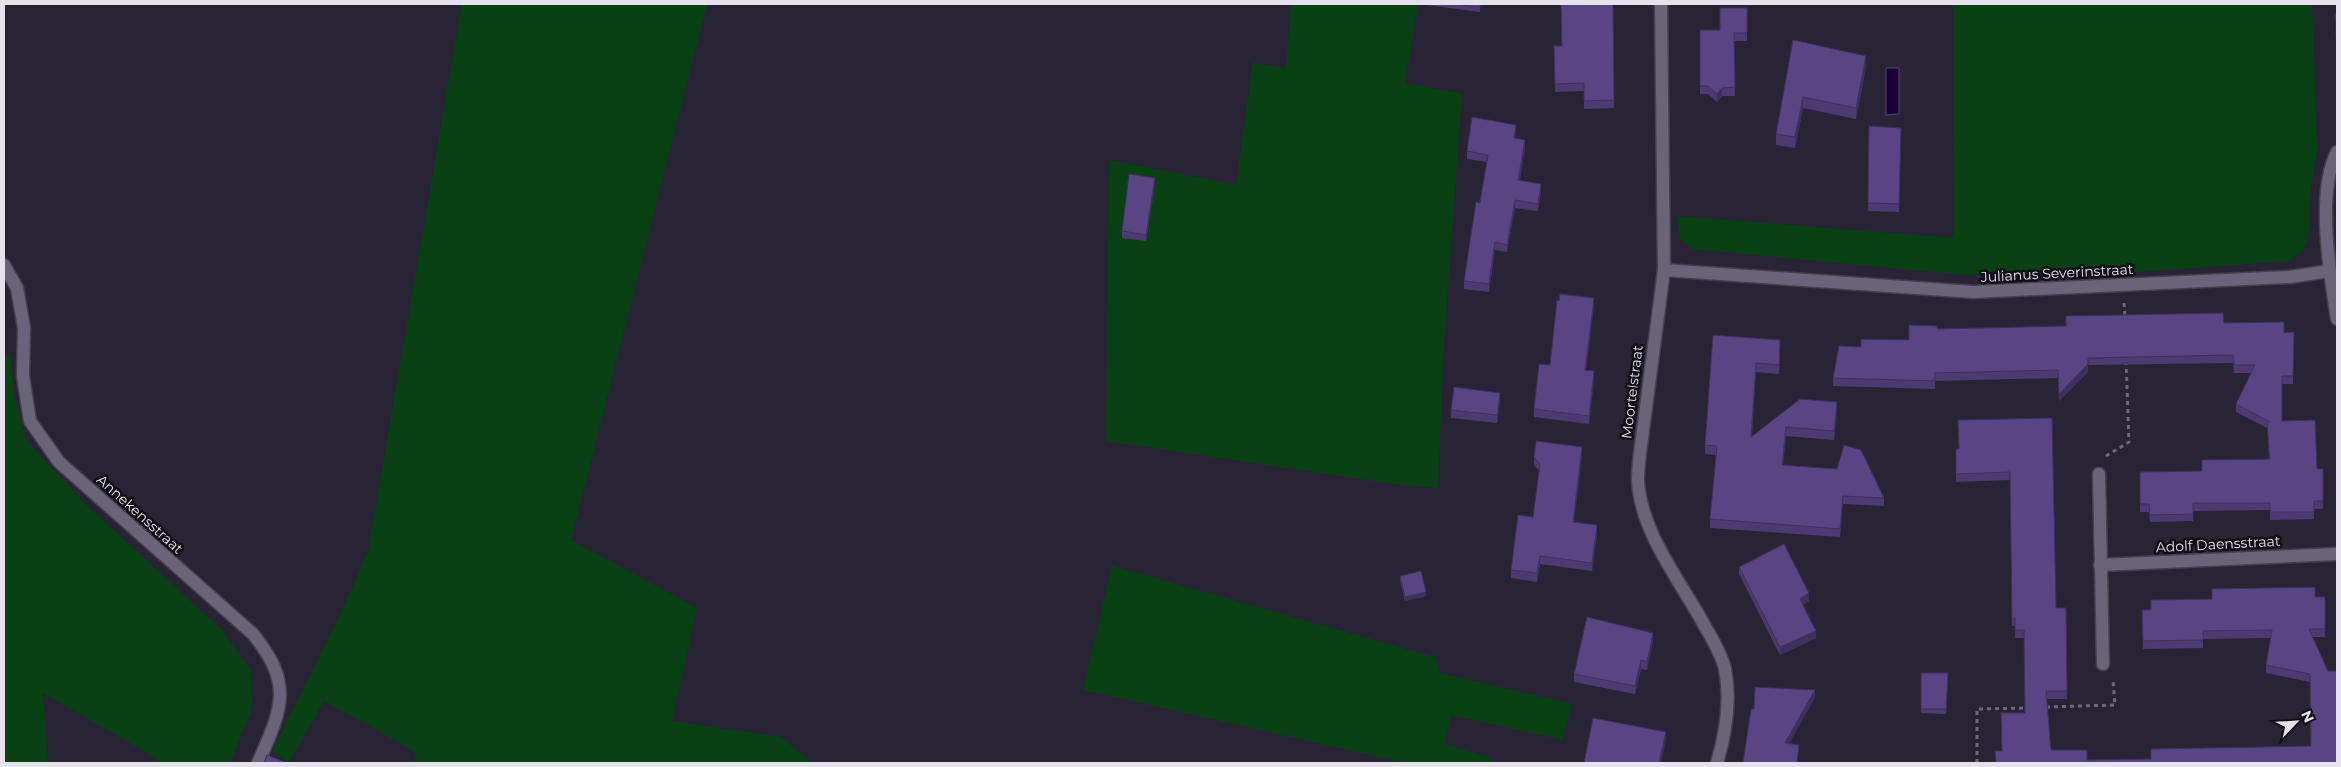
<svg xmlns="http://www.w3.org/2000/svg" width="2341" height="767" viewBox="0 0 2341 767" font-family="Montserrat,sans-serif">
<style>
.green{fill:#094114}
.water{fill:#1a0039;stroke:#57446f}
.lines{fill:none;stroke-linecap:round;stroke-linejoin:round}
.minor-casing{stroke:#44404e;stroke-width:15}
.path{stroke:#6d6978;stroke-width:3;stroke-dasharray:4 4;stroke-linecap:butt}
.minor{stroke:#696478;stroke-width:12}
.wall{fill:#4d3a72}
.shaded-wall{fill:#3e305c}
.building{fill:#594484;stroke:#3e305c}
.labels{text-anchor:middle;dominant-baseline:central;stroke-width:5;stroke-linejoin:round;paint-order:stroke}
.street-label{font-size:14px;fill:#e5e2ee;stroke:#100e16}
</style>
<rect width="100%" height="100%" fill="#282435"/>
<g class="green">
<path d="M462 4H707L571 540 697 608 672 721 781 737 812 763H414L416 752 324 701 289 762 272 752C304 685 340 620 368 551Z"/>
<polygon points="1291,4 1418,4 1405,83 1462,94 1444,343 1438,488 1400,485 1106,441 1109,160 1236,185 1253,62 1286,69"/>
<polygon points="1953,4 2312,4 2317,149 2309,200 2309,232 2304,249 2290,261 2137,272 1965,275 1692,249 1680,240 1677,216 1954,238"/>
<polygon points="10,352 14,394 26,440 85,504 222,630 251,671 252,708 230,763 161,763 147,753 43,693 48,763 4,763 4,359"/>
<polygon points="1112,566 1435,657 1440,673 1572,704 1562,740 1451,715 1444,744 1490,758 1489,763 1405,763 1083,690"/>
</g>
<polygon class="water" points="1886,68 1899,68 1899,114 1886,115"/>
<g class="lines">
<g class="minor-casing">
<g id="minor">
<path d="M1661 4 1664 270 1640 453C1639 462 1638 471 1638 480 1640 530 1678 578 1702 621 1710 636 1721 652 1725 669 1731 700 1726 733 1717 763"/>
<path d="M2337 152C2316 192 2330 275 2337 319"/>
<path d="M4 265 17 288 24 328 23 376 30 421 59 462 253 634C294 685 282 708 258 763"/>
<polyline points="1664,270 1973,292 2290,277 2329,271"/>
<polyline points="2099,474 2103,664"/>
<polyline points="2100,565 2337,554"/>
</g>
</g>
<g class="path">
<polyline points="2124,303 2125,317"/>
<polyline points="2106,456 2129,442 2126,360"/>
<polyline points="2046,707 2115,705 2113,680"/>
<polyline points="1977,763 1977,709 2027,708"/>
</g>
<use href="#minor" class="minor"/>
</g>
<g class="wall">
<polygon points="1427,4 1480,4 1480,12 1427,5"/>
<polygon points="1613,4 1614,108 1584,109 1584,91 1555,92 1554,46 1562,46"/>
<polygon points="1747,8 1747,41 1734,41 1735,96 1722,96 1717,102 1708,94 1700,94 1700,30 1720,30"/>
<polygon points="1793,40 1866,67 1856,119 1803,108 1795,148 1776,145 1776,134"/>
<polygon points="1869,126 1901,128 1899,212 1868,211"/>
<polygon points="1516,132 1515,139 1525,148 1520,180 1541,191 1538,211 1515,208 1507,252 1495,250 1489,292 1464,289 1464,281 1487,162 1467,159 1467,151"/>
<polygon points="1155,184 1146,241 1122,238 1122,231"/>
<polygon points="1594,306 1586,370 1594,379 1589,424 1534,417 1534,409 1550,365"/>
<polygon points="2224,323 2284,333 2294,332 2293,384 2282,384 2282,421 2317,469 2323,469 2323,509 2314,509 2314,519 2270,520 2270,510 2193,511 2193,521 2150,522 2149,512 2140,512 2140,472 2202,471 2269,459 2267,428 2236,412 2236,404 2251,373 2234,373 2233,363 2088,365 2088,372 2059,401 2058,378 1935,381 1935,389 1833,386 1833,378 1861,347 1909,340 1937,329"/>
<polygon points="1713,335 1780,349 1779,374 1756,372 1752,437 1837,411 1834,440 1786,436 1783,466 1884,498 1884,506 1843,504 1840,537 1710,528 1710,519 1716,455 1705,454 1705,445"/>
<polygon points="1500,401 1497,423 1451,418 1451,410"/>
<polygon points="2052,418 2056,608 2066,608 2067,699 2047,699 2051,750 2087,760 2151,759 2311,746 2310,682 2266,673 2266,665 2271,638 2203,639 2203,648 2143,649 2142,610 2315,597 2325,597 2325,637 2312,637 2337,763 1995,763 2001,751 2025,713 2024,638 2015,638 2015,626 2012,626 2010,480 1956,482 1956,449 1959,449"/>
<polygon points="1582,455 1574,522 1597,533 1592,571 1540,564 1537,582 1511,578 1511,570 1533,517 1539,471 1534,465 1534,457"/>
<polygon points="1739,567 1809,601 1802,605 1816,638 1780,655 1739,574"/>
<polygon points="1400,576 1426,596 1405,601 1400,581"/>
<polygon points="1653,641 1647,670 1641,669 1635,694 1574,682 1574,674"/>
<polygon points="1921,673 1948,673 1946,714 1921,713"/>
</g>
<g class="shaded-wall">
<polygon points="1866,56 1866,67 1856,119 1856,108"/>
<polygon points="1722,88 1722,96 1717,102 1717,94"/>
<polygon points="1803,97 1803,108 1795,148 1795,137"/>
<polygon points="1516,125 1516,132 1514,146 1514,138"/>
<polygon points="1525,140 1525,148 1518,188 1518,180"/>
<polygon points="1155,178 1155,184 1146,241 1146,235"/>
<polygon points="1541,184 1541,191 1538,211 1538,204"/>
<polygon points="1515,200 1515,208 1507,252 1507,245"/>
<polygon points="1495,242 1495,250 1489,292 1489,284"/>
<polygon points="1594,298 1594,306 1585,378 1585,370"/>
<polygon points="1756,363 1756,372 1751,446 1751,437"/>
<polygon points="2088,364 2088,372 2059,401 2059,394"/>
<polygon points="1594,371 1594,379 1589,424 1589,416"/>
<polygon points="1500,393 1500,401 1497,423 1497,415"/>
<polygon points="1837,402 1837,411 1834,440 1834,431"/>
<polygon points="1786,427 1786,436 1782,474 1782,465"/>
<polygon points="1582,447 1582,455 1573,530 1573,522"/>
<polygon points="1843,496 1843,504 1840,537 1840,529"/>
<polygon points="1597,525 1597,533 1592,571 1592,563"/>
<polygon points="1540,556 1540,564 1537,582 1537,573"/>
<polygon points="1426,592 1426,596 1405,601 1405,597"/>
<polygon points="1809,593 1809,601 1800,606 1800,599"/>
<polygon points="1816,631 1816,638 1780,655 1780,647"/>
<polygon points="1653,633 1653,641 1647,670 1647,662"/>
<polygon points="1641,660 1641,669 1635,694 1635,686"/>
<polygon points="1815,690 1815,698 1785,751 1785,743"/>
<polygon points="1666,732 1666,740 1661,763 1659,763"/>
</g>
<g class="building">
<polygon points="1451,4 1480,4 1480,7"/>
<polygon points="1561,4 1613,4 1614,100 1584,101 1584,83 1555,84 1554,46 1562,46"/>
<polygon points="1720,8 1747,8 1747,33 1734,33 1735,87 1722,88 1717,94 1708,86 1700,86 1700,30 1720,30"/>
<polygon points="2335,14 2337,14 2337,54"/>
<polygon points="1793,40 1866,56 1856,108 1803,97 1795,137 1776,134"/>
<polygon points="1472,117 1516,125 1514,138 1525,140 1518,180 1541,184 1538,204 1515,200 1507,245 1495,242 1489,284 1464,281 1476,202 1480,203 1488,155 1467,151"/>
<polygon points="1869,126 1901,128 1899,204 1868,203"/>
<polygon points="1129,174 1155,178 1146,235 1122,231"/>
<polygon points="1560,294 1594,298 1585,370 1594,371 1589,416 1534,409 1539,364 1550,365 1557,300 1559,301"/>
<polygon points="2223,313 2224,323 2284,322 2284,333 2294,332 2293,376 2282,376 2282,421 2315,420 2317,469 2323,469 2323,501 2314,501 2314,512 2270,512 2270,503 2193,503 2193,514 2150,515 2149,504 2140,504 2140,472 2202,471 2202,460 2270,459 2267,422 2270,422 2236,404 2255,365 2234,365 2233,355 2088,358 2088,364 2059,394 2058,370 1935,373 1935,381 1833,378 1839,346 1861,347 1861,339 1909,340 1909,325 1937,326 1937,329 2066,326 2066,316"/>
<polygon points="1713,335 1780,340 1779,365 1756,363 1751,437 1800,399 1837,402 1834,431 1786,427 1782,465 1837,469 1844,445 1861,450 1884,498 1843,496 1840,529 1710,519 1717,446 1705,445"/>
<polygon points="1454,387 1500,393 1497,415 1451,410"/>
<polygon points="2052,418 2056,608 2066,608 2067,691 2046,691 2051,750 2087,750 2087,760 2151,759 2151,749 2311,746 2310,674 2266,665 2272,630 2203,631 2203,640 2143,641 2142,610 2151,610 2151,600 2212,599 2212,589 2315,587 2315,597 2325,597 2325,629 2309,629 2328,671 2337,671 2337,763 1996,763 1995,751 2002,751 2001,713 2025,713 2024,630 2015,630 2015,618 2012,619 2010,472 1956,474 1956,449 1959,449 1958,420"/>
<polygon points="1536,441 1582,447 1573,522 1597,525 1592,563 1540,556 1537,573 1511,570 1518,515 1533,517 1540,464 1534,457"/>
<polygon points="1784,544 1809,593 1800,599 1816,631 1780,647 1739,567"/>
<polygon points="1421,571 1426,592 1405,597 1400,576"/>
<polygon points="1587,617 1653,633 1647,662 1641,660 1635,686 1574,674"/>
<polygon points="1921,673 1948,673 1946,709 1921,709"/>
<polygon points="1755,687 1815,690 1785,743 1799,745 1797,763 1743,763 1751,709 1754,709"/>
<polygon points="1593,718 1666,732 1659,763 1584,763"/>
<polygon points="267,755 287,763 264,763"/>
</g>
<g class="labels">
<g class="street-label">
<text transform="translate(2057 273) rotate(-3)">Julianus Severinstraat</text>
<text transform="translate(1632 392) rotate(-83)">Moortelstraat</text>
<text transform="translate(140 514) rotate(42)">Annekensstraat</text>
<text transform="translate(2218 544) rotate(-3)">Adolf Daensstraat</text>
</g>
</g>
<rect width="2341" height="767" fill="none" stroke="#e5e2ee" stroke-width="10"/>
<g transform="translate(2296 722) rotate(65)" stroke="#100e16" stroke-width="4" paint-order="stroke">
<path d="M0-4L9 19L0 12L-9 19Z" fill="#e5e2ee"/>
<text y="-8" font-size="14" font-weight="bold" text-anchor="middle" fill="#e5e2ee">N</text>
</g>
</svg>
